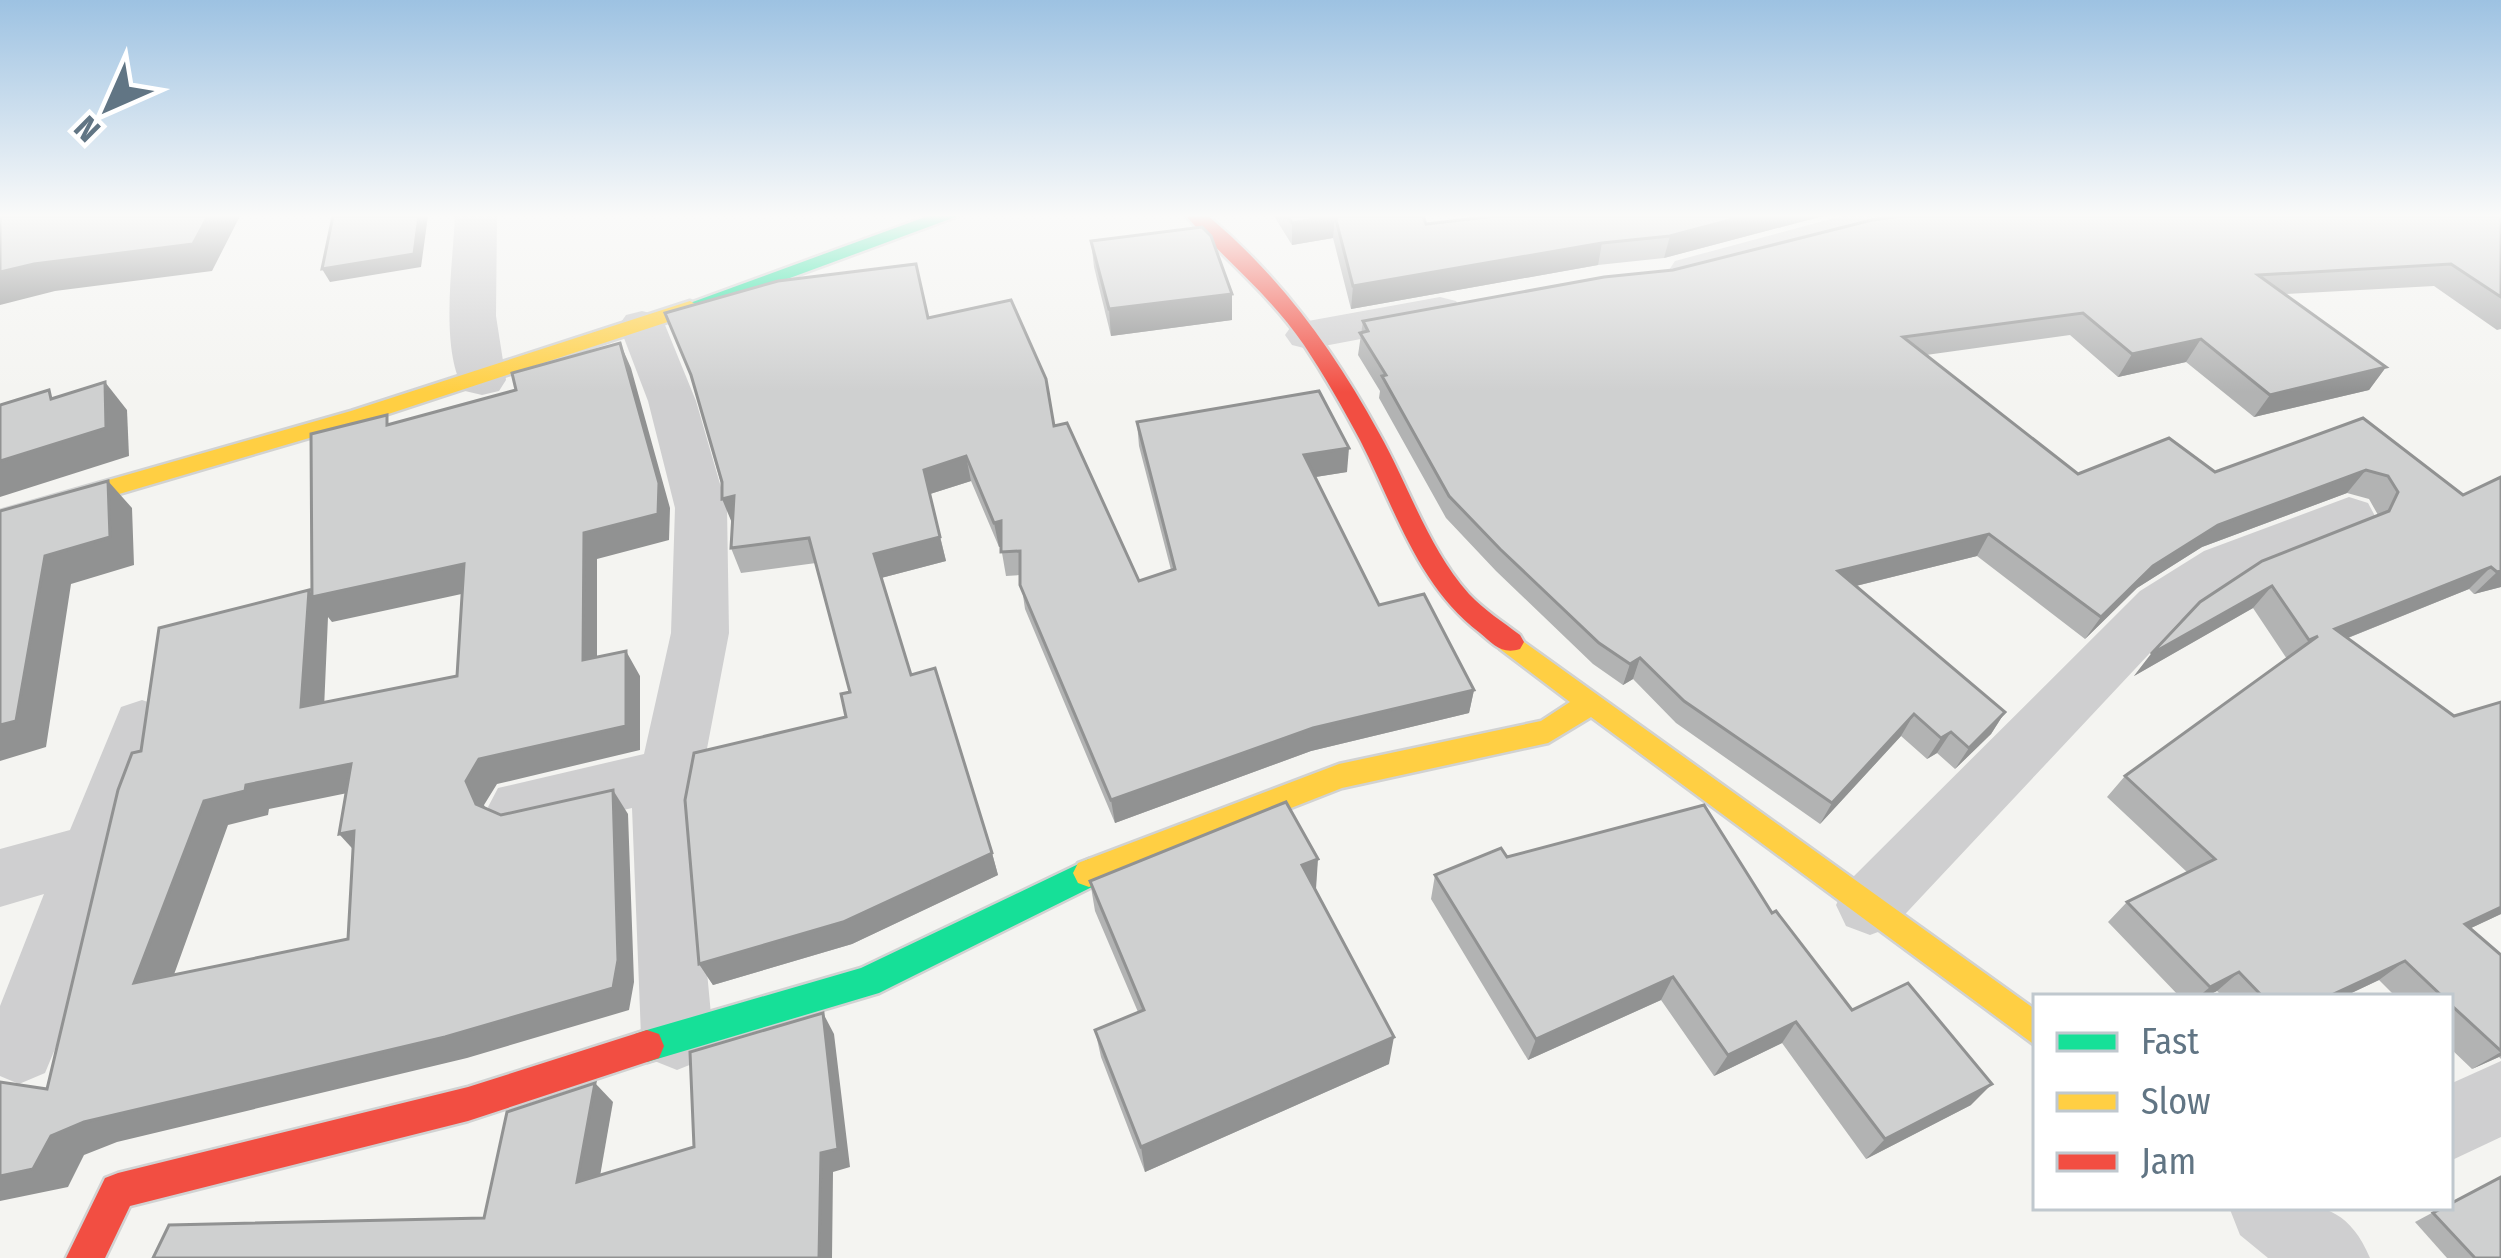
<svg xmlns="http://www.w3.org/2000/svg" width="2501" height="1258" viewBox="0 0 2501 1258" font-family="'Fira Sans Condensed',sans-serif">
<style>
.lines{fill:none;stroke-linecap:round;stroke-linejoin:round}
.fast-casing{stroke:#d1d2d2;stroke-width:5}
.slow-casing{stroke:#d1d2d2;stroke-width:5}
.jam-casing{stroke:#d1d2d2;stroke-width:5}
.street{fill:#cfcfd0;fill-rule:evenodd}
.fast{fill:#16e098;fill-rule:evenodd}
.slow{fill:#ffcf43;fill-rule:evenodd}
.jam{fill:#f24e42;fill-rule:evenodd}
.wall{fill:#b2b3b3}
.shaded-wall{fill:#919292}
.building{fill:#cfd0d0;stroke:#919292;stroke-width:3;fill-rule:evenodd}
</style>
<rect width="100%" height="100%" fill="#f4f4f1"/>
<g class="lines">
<g class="fast-casing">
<g id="fast">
<polygon points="928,216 958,216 698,312 690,313 679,307"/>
<polygon points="1089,859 1100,863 1105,873 1100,883 879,993 647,1062 635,1058 630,1046 635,1034 647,1030 861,968"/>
</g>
</g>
<g class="slow-casing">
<g id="slow">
<polygon points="690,301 701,307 698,312 367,421 0,529 0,511 351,411"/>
<polygon points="1510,632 2036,1010 2036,1046 1591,717 1548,743 1342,788 1089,887 1078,883 1073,873 1078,863 1339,764 1541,721 1570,702 1500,649 1496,642 1500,635"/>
</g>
</g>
<g class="jam-casing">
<g id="jam">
<path d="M1186 216H1208C1281 277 1334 351 1379 433 1409 486 1428 548 1469 594 1484 610 1503 622 1520 635L1524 642 1520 649C1502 655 1493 644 1480 633 1417 585 1395 508 1360 440 1343 408 1324 375 1304 345 1269 294 1226 261 1186 216Z"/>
<polygon points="647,1030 659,1034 664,1046 659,1058 647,1062 468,1121 130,1206 105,1258 66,1258 105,1178 118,1173 468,1087"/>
</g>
</g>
<g class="street">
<path d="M455 216H497L496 316 506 380 499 391 482 395 465 391C439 352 453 263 455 216Z"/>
<polygon points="1842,216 1974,216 1968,225 1864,236 1691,283 1675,279 1669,270 1675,261"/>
<polygon points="1440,297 1456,301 1463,311 1456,321 1308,349 1292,345 1285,335 1292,325 1308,321"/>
<polygon points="642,311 658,315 665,325 696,401 727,508 729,633 693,822 713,1036 702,1060 677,1070 652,1060 641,1036 632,808 520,834 498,826 488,807 498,788 644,754 671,633 675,508 648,401 619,325 626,315"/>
<polygon points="2349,497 2368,503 2375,516 2368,529 2242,579 2180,621 1894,926 1870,935 1846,926 1836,905 1846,884 2140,591 2204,551"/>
<polygon points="142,700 163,707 172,724 55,1049 45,1073 19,1084 0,1076 0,1006 44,894 0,907 0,849 70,830 121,707"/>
<polygon points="2501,1061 2501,1137 2450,1161 2450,1084"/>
<path d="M2229 1207C2294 1207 2341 1188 2370 1258H2268L2240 1235Z"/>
</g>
<use href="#fast" class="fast"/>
<use href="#slow" class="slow"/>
<use href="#jam" class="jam"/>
</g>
<g class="wall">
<polygon points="1274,216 1423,216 1426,224 1495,216 1823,216 1664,258 1598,265 1351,309 1333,238 1292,245"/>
<polygon points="2501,216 2501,329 2497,330 2434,286 2285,294 2386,367 2369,390 2254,417 2186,362 2118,377 2070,335 1926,355 2078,474 2215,472 2363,418 2463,495 2501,477 2501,587 2474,594 2469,589 2348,638 2454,716 2501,702 2501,914 2471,928 2501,955 2501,1059 2499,1057 2472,1069 2450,1048 2450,997 2396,997 2379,980 2343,997 2223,997 2217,991 2205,997 2180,997 2108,922 2127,902 2188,873 2107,797 2125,776 2287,659 2253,608 2134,676 2151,654 2378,515 2369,499 2347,493 2202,547 2137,588 2085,639 1977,556 1856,586 2005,712 1991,734 1955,769 1937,753 1927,759 1901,736 1820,824 1676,723 1633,679 1623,685 1593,664 1496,571 1446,518 1379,398 1380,391 1358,355 1363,321 1673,270"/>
<polygon points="1091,241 1232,294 1232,320 1111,336 1094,267"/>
<polygon points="928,318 1054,426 1139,581 1171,570 1139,446 1137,422 1347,472 1315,477 1379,605 1474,690 1469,713 1311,751 1115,823 1025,609 1020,575 1006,576 1001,547 999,547 971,481 930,494 946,561 881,578 911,675 992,853 998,875 852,944 713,985 699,964 846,717 850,692 816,563 741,573 731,548 732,523 692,379"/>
<polygon points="1507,857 1772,913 1852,1010 1971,1105 1866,1159 1782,1043 1714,1076 1661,1000 1528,1060 1431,899 1435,875"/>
<polygon points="1090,881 1316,889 1389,1064 1145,1172 1101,1057 1095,1030 1138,1012 1095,911"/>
<polygon points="2443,1207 2501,1258 2447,1258 2415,1222"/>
</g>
<g class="shaded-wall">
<polygon points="208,216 240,216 212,271 55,291 0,305 0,272"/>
<polygon points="419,216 428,216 421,267 330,282 322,269"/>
<polygon points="1335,216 1333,238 1292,245 1292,223"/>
<polygon points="1745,216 1823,216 1664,258 1670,236"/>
<polygon points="1602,243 1598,265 1351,309 1353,286"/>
<polygon points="1232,294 1232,320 1111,336 1109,309"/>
<polygon points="2201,339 2186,362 2118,377 2132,354"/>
<polygon points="620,343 631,368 670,508 669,540 597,559 597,685 583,660 584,533"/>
<polygon points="2386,367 2369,390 2254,417 2270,395"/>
<polygon points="105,382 127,410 129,456 0,497 0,461"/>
<polygon points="1349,448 1347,472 1303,479 1304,455"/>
<polygon points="966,456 971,481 930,494 924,470"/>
<polygon points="2366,470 2347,493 2202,547 2137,588 2085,639 2101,617 2153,566 2218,525"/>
<polygon points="108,481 132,508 134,565 71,584 46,747 0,761 0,725 45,556"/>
<polygon points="734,496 732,523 722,499"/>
<polygon points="1001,521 1006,545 999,547 994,523"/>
<polygon points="1989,534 1977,556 1827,593 1838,571"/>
<polygon points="940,537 946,561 881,578 874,554"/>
<polygon points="464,564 480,590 332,622 328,617 323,732 301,707 309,590 313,596"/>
<polygon points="2491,567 2469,589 2315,651 2335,629"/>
<polygon points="2501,571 2501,587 2474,594 2497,572"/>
<polygon points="2272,586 2253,608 2134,676 2151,654"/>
<polygon points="626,651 640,676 640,750 497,784 484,805 494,828 476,804 466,781 479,759"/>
<polygon points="1640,658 1633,679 1623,685 1630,664"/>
<polygon points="1474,690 1469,713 1311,751 1115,823 1111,800 1313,728"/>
<polygon points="2005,712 1991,734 1955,769 1969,748"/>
<polygon points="1914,714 1901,736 1820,824 1832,803"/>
<polygon points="1951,732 1937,753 1927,759 1941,738"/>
<polygon points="351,764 372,788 269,809 268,815 228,825 163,1005 134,983 204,801 246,785"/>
<polygon points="613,790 628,814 634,982 629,1010 467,1058 117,1142 84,1155 68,1187 0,1201 0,1176 51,1136"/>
<polygon points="354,831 361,858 339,834"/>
<polygon points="992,853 998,875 852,944 713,985 699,964"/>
<polygon points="1318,859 1316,889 1300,895 1302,865"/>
<polygon points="2501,907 2501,914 2439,943 2465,924"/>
<polygon points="2405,961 2379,980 2343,997 2327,997"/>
<polygon points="2239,972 2217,991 2205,997 2198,997 2210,987"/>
<polygon points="1673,977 1661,1000 1528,1060 1536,1039"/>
<polygon points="823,1013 834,1034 850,1167 833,1172 832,1258 819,1258"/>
<polygon points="1796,1022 1782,1043 1714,1076 1728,1055"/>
<polygon points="1394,1037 1389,1064 1145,1172 1141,1147"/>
<polygon points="2501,1052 2501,1056 2472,1069"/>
<polygon points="595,1083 613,1102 596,1199 577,1182"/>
<polygon points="1992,1084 1971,1105 1866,1159 1885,1139"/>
</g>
<g class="building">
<polygon points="0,216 208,216 193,244 34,264 0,272"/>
<polygon points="333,216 419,216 414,254 322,269"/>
<polygon points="1288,216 1333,216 1292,223"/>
<polygon points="1335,216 1423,216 1426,224 1495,216 1745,216 1670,236 1602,243 1353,286"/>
<polygon points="1901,216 2501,216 2501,297 2451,264 2258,275 2386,367 2270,395 2201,339 2132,354 2083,313 1903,337 2078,474 2169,438 2215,472 2363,418 2463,495 2501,477 2501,571 2497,572 2491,567 2335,629 2454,716 2501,702 2501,907 2465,924 2501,955 2501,1051 2450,1004 2450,997 2443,997 2405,961 2327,997 2263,997 2239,972 2210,987 2127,902 2215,859 2125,776 2318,636 2309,640 2272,586 2151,654 2200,602 2262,561 2389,511 2398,492 2388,476 2366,470 2218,525 2153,566 2101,617 1989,534 1838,571 2005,712 1969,748 1951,732 1941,738 1914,714 1832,803 1684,701 1640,658 1630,664 1599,643 1500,549 1449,496 1382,376 1386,375 1360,333 1368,331 1363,321 1604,277 1673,270 1872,220"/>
<polygon points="1202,227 1211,236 1232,294 1109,309 1091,241"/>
<polygon points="916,264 928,318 1011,300 1046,379 1054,426 1067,423 1139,581 1175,569 1137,422 1319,391 1349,448 1304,455 1379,605 1424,594 1474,690 1313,728 1111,800 1020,585 1020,551 1001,552 1001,521 994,523 966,456 924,470 940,537 874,554 911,675 935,668 992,853 843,922 699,964 685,800 694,753 846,717 841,694 850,692 809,538 731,548 734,496 722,499 722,482 691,375 665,313 778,281"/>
<path d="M620 343 659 483 658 514 584 533 583 660 626 651V726L479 759 466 781 476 804 501 815 613 790 618 960 613 988 445 1037 84 1122 51 1136 33 1169 0 1176V1082L47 1089 118 790 132 753 141 751 159 628 309 590 301 707 457 676 464 564 312 597 311 434 387 415V425L516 390 512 373ZM351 764 339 834 354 831 348 939 134 983 204 801 245 791 246 785Z"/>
<polygon points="105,382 106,428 0,461 0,405 49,390 51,399"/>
<polygon points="108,481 110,537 45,556 16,721 0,725 0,511"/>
<polygon points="1286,802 1318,859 1302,865 1394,1037 1141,1147 1095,1030 1144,1010 1090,881"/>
<polygon points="1704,805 1772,913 1776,911 1852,1010 1908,983 1992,1084 1885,1139 1796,1022 1728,1055 1673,977 1536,1039 1435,875 1501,848 1507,857"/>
<polygon points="823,1013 838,1149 821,1153 819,1258 153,1258 169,1225 484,1218 507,1112 595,1083 577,1182 694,1147 690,1052"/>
<polygon points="2501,1177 2501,1258 2475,1258 2433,1213 2444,1207 2450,1207 2450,1204"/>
</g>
<linearGradient id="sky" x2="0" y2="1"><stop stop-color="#9dc2e2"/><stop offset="0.55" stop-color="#fafaf9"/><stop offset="1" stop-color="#fafaf9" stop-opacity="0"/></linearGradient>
<rect width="2501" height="392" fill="url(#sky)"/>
<rect x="2033" y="994" width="420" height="216" fill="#ffffff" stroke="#c0c8ce" stroke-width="3"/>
<rect x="2057" y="1033" width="60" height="18" fill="#16e098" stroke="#c0c8ce" stroke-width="3"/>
<text x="2141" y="1054" font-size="36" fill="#617584">Fast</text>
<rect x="2057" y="1093" width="60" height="18" fill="#ffcf43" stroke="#c0c8ce" stroke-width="3"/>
<text x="2141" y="1114" font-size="36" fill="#617584">Slow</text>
<rect x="2057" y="1153" width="60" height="18" fill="#f24e42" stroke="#c0c8ce" stroke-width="3"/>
<text x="2141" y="1174" font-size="36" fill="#617584">Jam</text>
<g transform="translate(108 108) rotate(225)" stroke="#ffffff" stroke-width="9" paint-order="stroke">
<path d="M0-9L21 45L0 30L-21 45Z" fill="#617584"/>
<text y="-18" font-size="33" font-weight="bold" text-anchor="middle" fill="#617584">N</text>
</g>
</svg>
